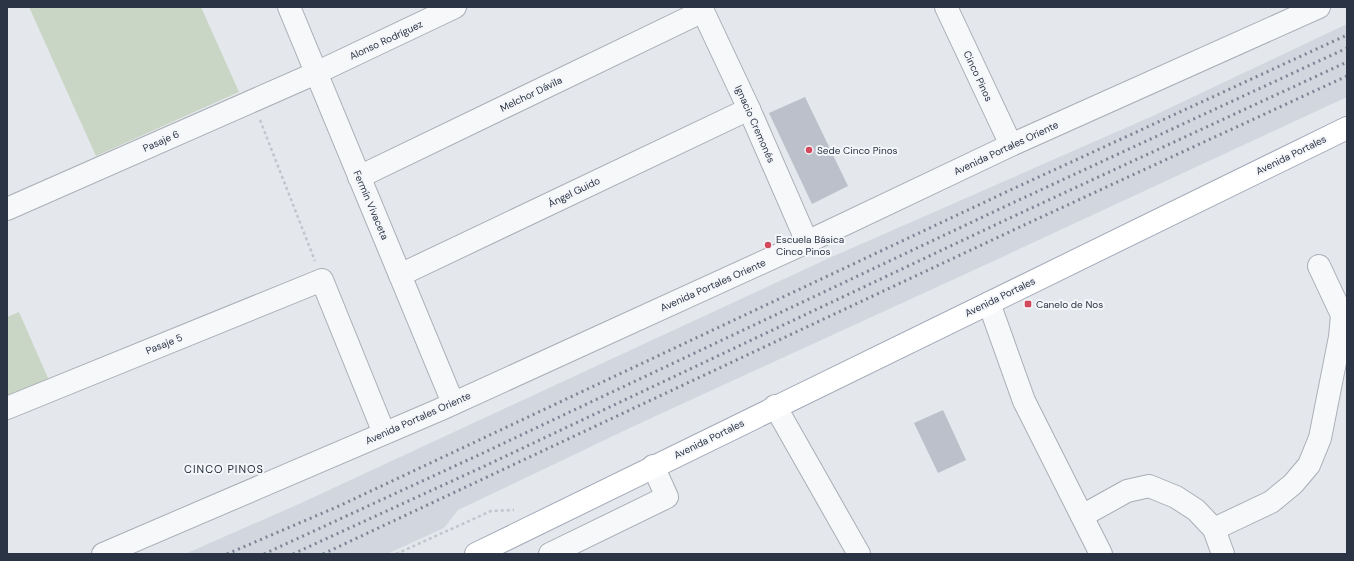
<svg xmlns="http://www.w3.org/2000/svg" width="1354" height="561" viewBox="0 0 1354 561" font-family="'DM Sans',sans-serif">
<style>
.built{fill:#d2d6de}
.green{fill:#c9d6c5}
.building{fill:#bbc0ca}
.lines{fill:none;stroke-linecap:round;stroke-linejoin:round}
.minor-casing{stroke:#a9aeb7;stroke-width:24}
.major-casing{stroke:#a3abb8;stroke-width:24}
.path{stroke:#c2c5cb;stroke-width:2.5;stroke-dasharray:3 3;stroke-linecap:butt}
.minor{stroke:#f7f8fa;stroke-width:22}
.major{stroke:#fff;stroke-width:22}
.rail{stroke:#7d8696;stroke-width:3;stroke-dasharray:2 4;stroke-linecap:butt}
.poi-dot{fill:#d1495b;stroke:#f4f6f9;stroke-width:1.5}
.labels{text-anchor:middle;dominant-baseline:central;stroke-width:4;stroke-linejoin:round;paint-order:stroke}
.street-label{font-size:10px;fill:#2b3445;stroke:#f4f6f9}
.poi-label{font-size:10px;fill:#2b3445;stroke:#f4f6f9;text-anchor:start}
.neighbourhood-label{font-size:11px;letter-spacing:1px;fill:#1d2536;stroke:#f4f6f9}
</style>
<rect width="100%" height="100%" fill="#e4e7ec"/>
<polygon class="built" points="1347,24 1347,97 985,265 634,426 458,510 444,528 387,554 185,554 299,504 827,259 1155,115"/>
<g class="green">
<polygon points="29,7 201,7 239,92 96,156"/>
<polygon points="19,312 51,385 7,404 7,317"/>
</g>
<g class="building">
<polygon points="805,97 848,186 812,204 769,113"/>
<polygon points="943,410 966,460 938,473 914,423"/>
</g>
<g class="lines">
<g class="minor-casing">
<g id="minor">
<polyline points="289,7 453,403"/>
<polyline points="701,7 749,109 807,242"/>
<polyline points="946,7 1011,145"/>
<polyline points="359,177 703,11"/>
<polyline points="7,209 316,73 455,7"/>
<polyline points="400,275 749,109"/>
<polyline points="989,303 1024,401 1101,554"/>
<polyline points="775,406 859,554"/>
<polyline points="7,408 322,280 384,433"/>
<polyline points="1082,516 1127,491 1149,486 1176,497 1196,510 1214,529 1223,554"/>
<polyline points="1214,529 1271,502 1293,484 1309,465 1320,438 1340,337 1342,315 1319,266"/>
<polyline points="103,554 439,410 807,242 1011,145 1319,7"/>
<polyline points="550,554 667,497 653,466"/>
</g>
</g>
<g class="major-casing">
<path id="major" d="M476 554C766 410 1057 270 1347 128"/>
</g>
<g class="path">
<polyline points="260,120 315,261"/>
<polyline points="396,554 491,511 514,510"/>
</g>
<use href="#minor" class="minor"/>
<use href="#major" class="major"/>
<g class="rail">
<polyline points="227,554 339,506 1004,193 1347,35"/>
<polyline points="264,554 483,453 1006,206 1347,48"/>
<polyline points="293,554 489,464 1012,217 1347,62"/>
<polyline points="323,554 1022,226 1347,76"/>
</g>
</g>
<g class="poi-dot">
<circle cx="809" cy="150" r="4"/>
<circle cx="768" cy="245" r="4"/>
<rect x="1024" y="300" width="8" height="8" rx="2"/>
</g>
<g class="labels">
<g class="street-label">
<text transform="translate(386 40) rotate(-25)">Alonso Rodríguez</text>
<text transform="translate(978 76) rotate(65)">Cinco Pinos</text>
<text transform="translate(531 94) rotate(-26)">Melchor Dávila</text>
<text transform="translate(755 124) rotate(66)">Ignacio Cremonés</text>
<text transform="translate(161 141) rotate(-24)">Pasaje 6</text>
<text transform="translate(1006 148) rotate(-25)">Avenida Portales Oriente</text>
<text transform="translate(1291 155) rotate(-26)">Avenida Portales</text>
<text transform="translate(574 192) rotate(-26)">Ángel Guido</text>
<text transform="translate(371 205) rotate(67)">Fermín Vivaceta</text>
<text transform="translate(713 285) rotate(-24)">Avenida Portales Oriente</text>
<text transform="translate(1000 297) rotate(-26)">Avenida Portales</text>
<text transform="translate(164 344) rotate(-22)">Pasaje 5</text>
<text transform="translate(418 418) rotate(-24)">Avenida Portales Oriente</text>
<text transform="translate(709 439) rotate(-26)">Avenida Portales</text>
</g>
<g class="poi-label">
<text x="817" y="150">Sede Cinco Pinos</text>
<text x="776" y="239">Escuela Básica<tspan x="776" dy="12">Cinco Pinos</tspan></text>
<text x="1036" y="304">Canelo de Nos</text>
</g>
<g class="neighbourhood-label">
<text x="224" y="469">CINCO PINOS</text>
</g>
</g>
<rect width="1354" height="561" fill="none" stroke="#2b3445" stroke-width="16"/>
</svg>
